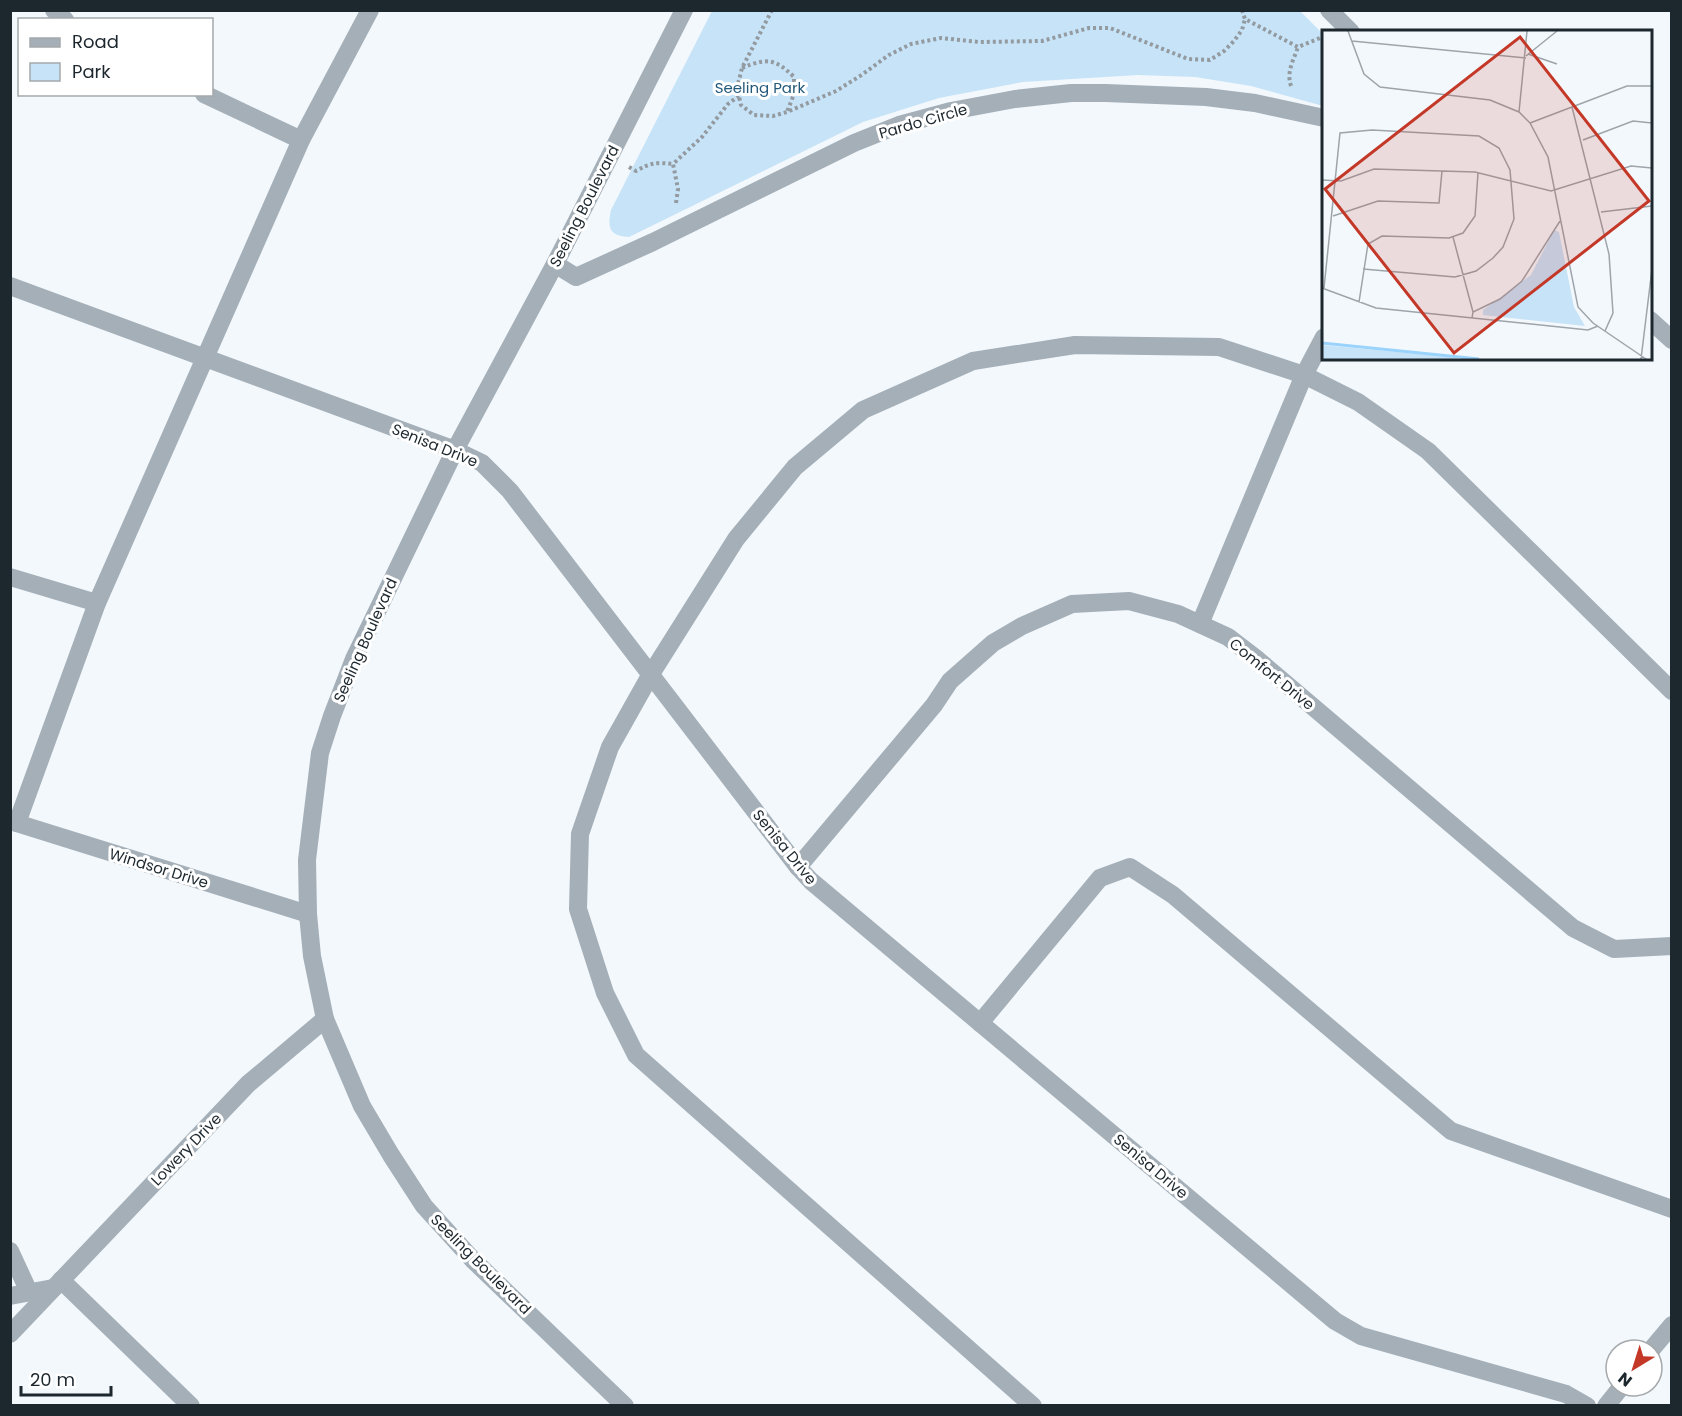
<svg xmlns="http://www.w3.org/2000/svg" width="1682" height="1416" viewBox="0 0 1682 1416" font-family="Poppins,sans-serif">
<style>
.green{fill:#c7e3f8}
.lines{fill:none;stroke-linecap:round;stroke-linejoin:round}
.path{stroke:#939aa0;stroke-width:4;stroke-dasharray:3 3;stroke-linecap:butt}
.lane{stroke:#a4afb8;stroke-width:18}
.street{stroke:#a4afb8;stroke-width:18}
.labels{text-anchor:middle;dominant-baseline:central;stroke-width:6;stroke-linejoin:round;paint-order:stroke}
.park-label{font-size:15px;fill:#23597b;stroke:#fff}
.street-label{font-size:15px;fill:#1d272e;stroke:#fff}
.inset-river{fill:none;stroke:#9ad3fc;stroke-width:3}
.inset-road{fill:none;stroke:#9da4aa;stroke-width:1.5}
.view{fill:#c43828;fill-opacity:0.15;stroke:#c43828;stroke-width:3}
.inset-edge{fill:none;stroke:#1d272e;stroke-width:3}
</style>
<rect width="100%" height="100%" fill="#f3f8fc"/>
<path class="green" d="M1299 10 1323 34V106L1251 86 1195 77 1138 75 1023 82 939 98 863 122 629 237C610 236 607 229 611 210L712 11Z"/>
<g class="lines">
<g class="path">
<polyline points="772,10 742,68 737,88 741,105 754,115 773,116 787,112 836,91 860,76 889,55 911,44 941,38 979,42 1042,41 1089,28 1110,28 1188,59 1210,60 1224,51 1234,41 1242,30 1245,19"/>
<polyline points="1242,10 1245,19 1298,47 1320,38 1323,36"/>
<path d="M742 68C766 58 775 58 794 77V94L787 112"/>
<path d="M1291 86C1286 72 1294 59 1298 47"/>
<path d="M629 167 636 171C650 163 656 162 673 164"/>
<polyline points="676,203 678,189 673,164 702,137 728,104 739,96"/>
</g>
<g class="lane">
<polyline points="54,10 65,20"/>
<polyline points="204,94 301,140"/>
<polyline points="10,577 97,603"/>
<polyline points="1200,624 1304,375 1324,337"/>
<polyline points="17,823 97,603 301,140 370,10"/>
<polyline points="980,1023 1100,878 1130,867 1173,895 1451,1131 1672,1209"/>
<polyline points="10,1251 29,1292"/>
<polyline points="61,1280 191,1406"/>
<polyline points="1651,1350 1672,1325"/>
<polyline points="1033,1406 636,1055 605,993 578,909 580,834 610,747 651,674 736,539 795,467 863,410 973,361 1075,345 1219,347 1304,375 1358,402 1428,451 1672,691"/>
<polyline points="1606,1406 1622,1386"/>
</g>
<g class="street">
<polyline points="1329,10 1351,32"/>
<polyline points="555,264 576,277 653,242 854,143 899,125 951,111 1015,99 1071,93 1106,93 1206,97 1255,103 1324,118"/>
<polyline points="10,286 455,450 482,463 510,491 798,867 811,881 1335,1321 1361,1336 1566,1394 1587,1406"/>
<polyline points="1650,320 1672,340"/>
<polyline points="10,821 308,914"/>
<polyline points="798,867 934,705 950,681 993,643 1022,626 1072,604 1129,601 1178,614 1228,637 1258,660 1573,928 1614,949 1672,946"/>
<polyline points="10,1296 53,1288"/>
<polyline points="10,1334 248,1084 325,1019"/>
<polyline points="625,1406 473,1260 424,1206 391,1155 362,1106 325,1019 312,956 308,914 307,860 320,753 332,716 354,659 455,450 555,264 684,10"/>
</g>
</g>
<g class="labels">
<g class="park-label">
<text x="760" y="87">Seeling Park</text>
</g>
<g class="street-label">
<text transform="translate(923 121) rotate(-16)">Pardo Circle</text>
<text transform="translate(584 206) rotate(-63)">Seeling Boulevard</text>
<text transform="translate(435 445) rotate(22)">Senisa Drive</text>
<text transform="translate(365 640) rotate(-66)">Seeling Boulevard</text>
<text transform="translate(1272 674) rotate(39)">Comfort Drive</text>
<text transform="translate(785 847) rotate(51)">Senisa Drive</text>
<text transform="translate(159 868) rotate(17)">Windsor Drive</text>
<text transform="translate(186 1149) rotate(-46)">Lowery Drive</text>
<text transform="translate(1151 1166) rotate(40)">Senisa Drive</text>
<text transform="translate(481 1264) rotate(45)">Seeling Boulevard</text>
</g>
</g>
<g transform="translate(1322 30)">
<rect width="330" height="330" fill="#f3f8fc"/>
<path d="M232 200 237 202 252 277 263 296 161 285V280L209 245ZM0 315 128 327 136 329H0Z" fill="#c7e3f8"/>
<path class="inset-river" d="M0 313 157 329"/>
<path class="inset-road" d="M26 1 42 44 58 57 168 70 197 82 208 93 226 127 256 277 271 293 324 329M30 11 204 28M206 24 235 34M204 26 235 1M250 77 287 224 291 283 283 301M197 82 205 1M208 93 305 56H330M261 110 311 91 330 93M0 150 19 151 52 139 153 142 229 161 309 136 330 138M279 182 330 176M11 186 56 171 117 173 120 141M131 207 151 282M0 258 54 278 266 300 276 296M2 258 18 103 50 100 157 106 177 118 188 140 192 189 181 217 171 228 154 241 133 247 41 239M37 272 46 214 60 206 127 208 141 203 153 186 156 143M150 288 151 282 178 269 200 251 238 191M319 329 330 239"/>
<path class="view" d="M198 7 327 171 132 323 3 159Z"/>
<rect width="330" height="330" class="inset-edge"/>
</g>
<rect width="1682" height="1416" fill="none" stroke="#1d272e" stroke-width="24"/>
<rect x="18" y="18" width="195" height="78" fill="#ffffff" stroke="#a5a9ab" stroke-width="1.5"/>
<rect x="30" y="38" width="30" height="9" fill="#a4afb8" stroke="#a5a9ab" stroke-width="1.5"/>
<text x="72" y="48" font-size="18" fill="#1d272e">Road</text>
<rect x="30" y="63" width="30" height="18" fill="#c7e3f8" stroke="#a5a9ab" stroke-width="1.5"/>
<text x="72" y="78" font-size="18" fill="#1d272e">Park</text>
<g transform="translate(1634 1368) rotate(218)"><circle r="28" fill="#ffffff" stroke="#a5a9ab" stroke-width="1.5"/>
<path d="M0-4.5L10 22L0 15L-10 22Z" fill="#c43828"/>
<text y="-9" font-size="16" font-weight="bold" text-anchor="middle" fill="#1d272e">N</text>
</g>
<path d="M21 1386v9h90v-9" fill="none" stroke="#1d272e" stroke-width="3"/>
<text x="30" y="1386" font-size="18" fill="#1d272e" stroke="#ffffff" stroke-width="4.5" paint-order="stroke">20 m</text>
</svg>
